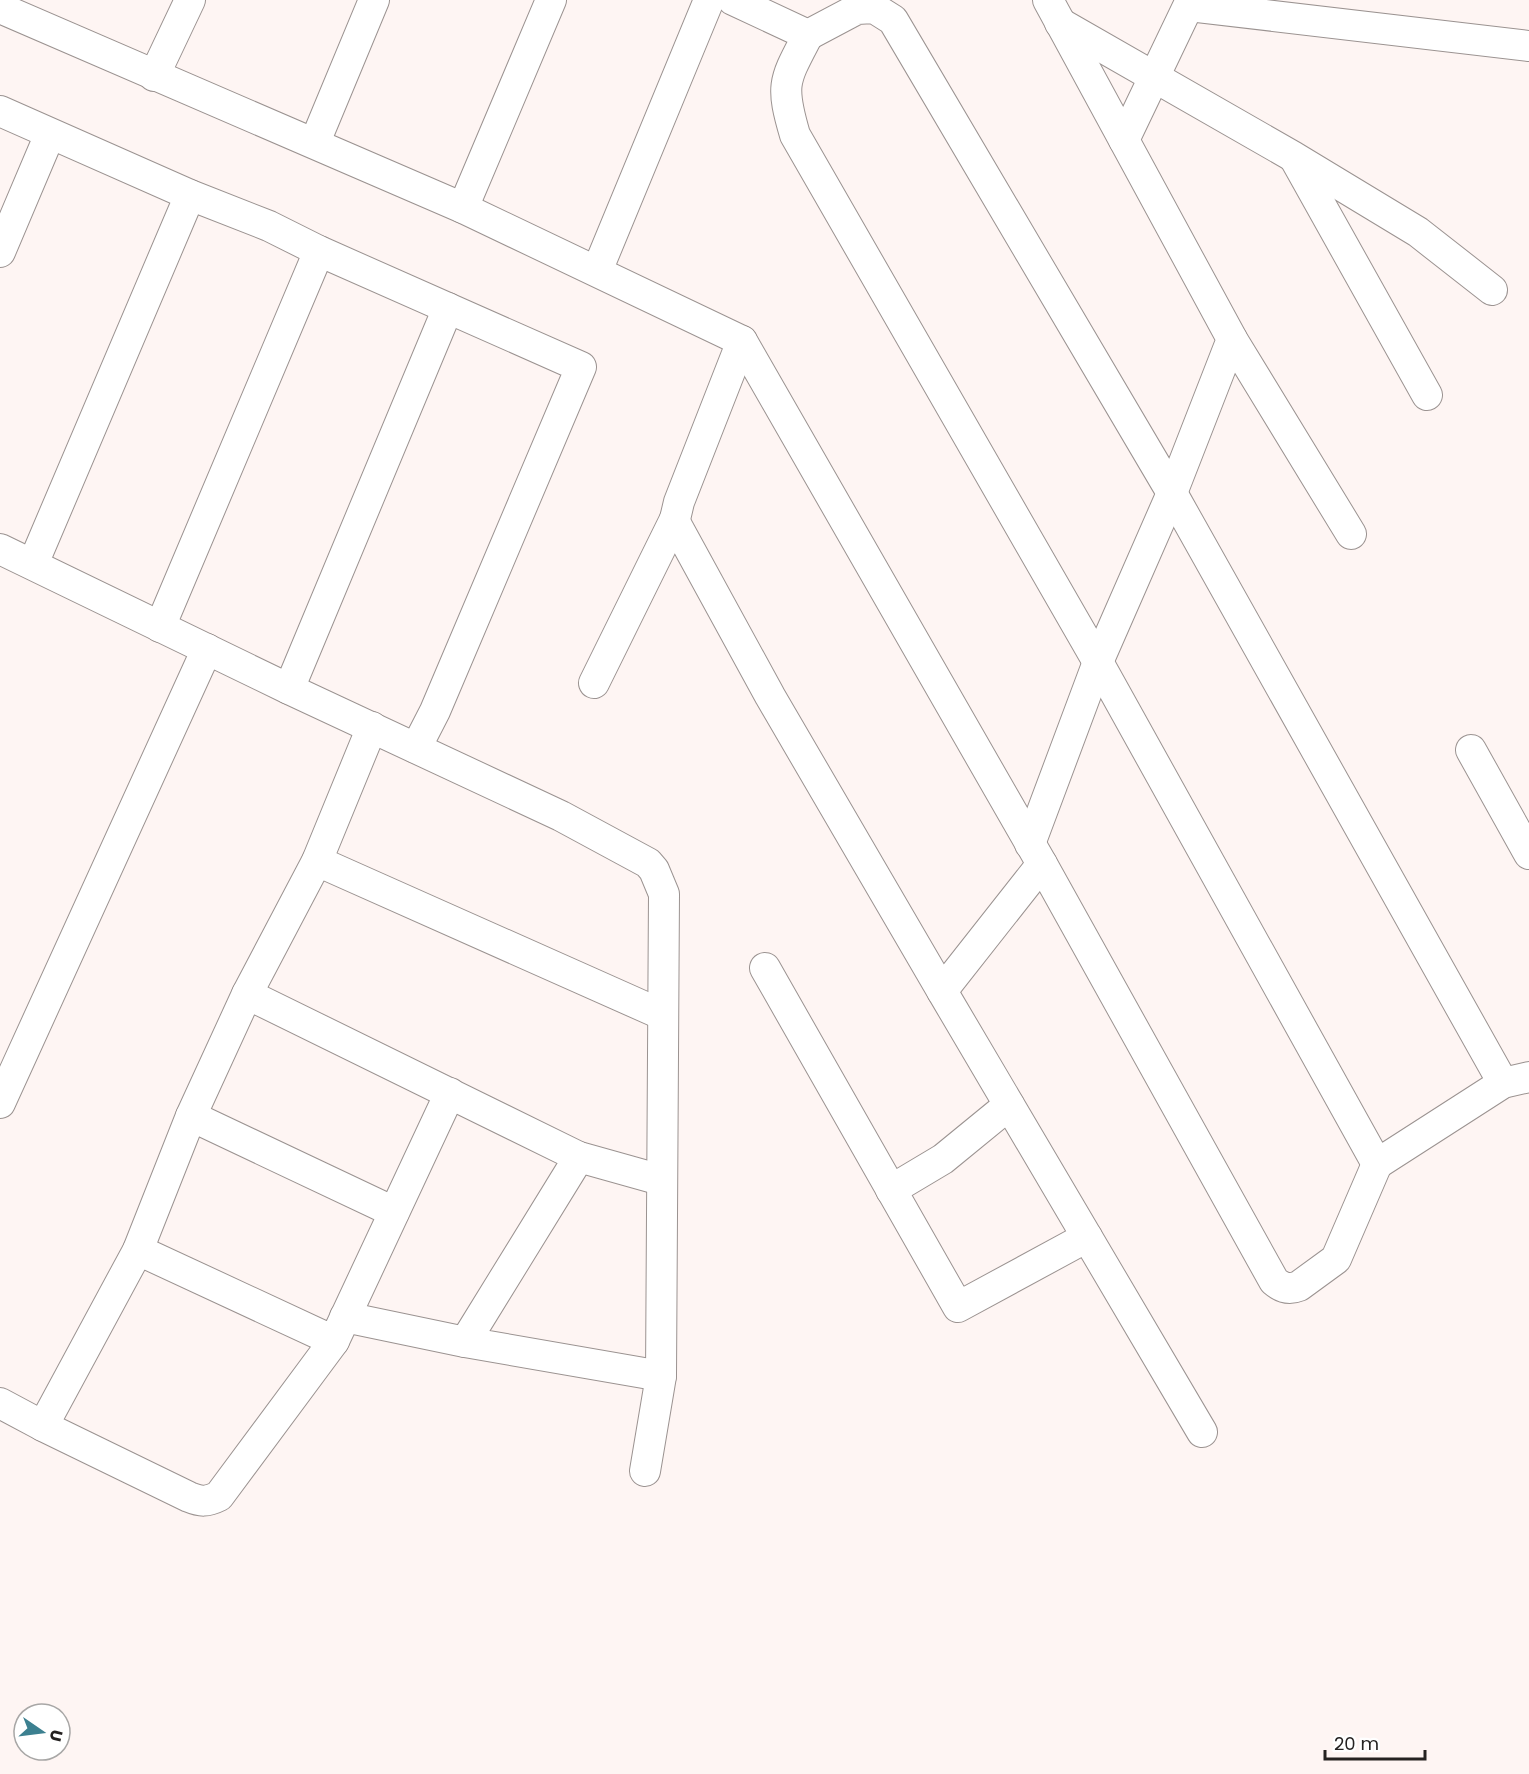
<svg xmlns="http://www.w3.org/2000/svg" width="1529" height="1774" viewBox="0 0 1529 1774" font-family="Poppins,sans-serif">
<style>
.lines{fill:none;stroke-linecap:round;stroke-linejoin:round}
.street-casing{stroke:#9b9391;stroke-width:32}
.street{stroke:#fff;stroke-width:30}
</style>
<rect width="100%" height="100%" fill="#fef5f3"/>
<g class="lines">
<g class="street-casing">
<g id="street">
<path d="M733 0 808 35C784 81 780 84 795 135L1098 662 1377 1164 1503 1083 1529 1077"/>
<polyline points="1189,6 1529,46"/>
<path d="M0 8 463 208 742 341 1042 864 1274 1281C1282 1288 1289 1290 1299 1286L1336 1259 1377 1164"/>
<polyline points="1060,23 1294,157 1418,232 1492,290"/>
<polyline points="808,35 857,9 874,8 893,20 1172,493 1503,1083"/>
<polyline points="154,76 190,0"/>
<polyline points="0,111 190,195 269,226 319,251 581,367 435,711 416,748"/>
<polyline points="1124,140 1191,0"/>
<polyline points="315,142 374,0"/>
<polyline points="1295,159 1427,395"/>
<polyline points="463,208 551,0"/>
<polyline points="0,252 50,134"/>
<polyline points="597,271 709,0"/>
<polyline points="1232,339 1351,534"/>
<polyline points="742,341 679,502 675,519 677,526 770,696 942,991 1042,864"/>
<polyline points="0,549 289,689 561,816 648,863 654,870 664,894 661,1376 645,1471"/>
<polyline points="33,564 190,195"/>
<polyline points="160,627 319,251"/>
<polyline points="594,683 675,519"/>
<polyline points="289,689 448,308"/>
<polyline points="1471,750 1529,854"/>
<polyline points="1030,844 1098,662 1172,493 1232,339 1048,0"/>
<polyline points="317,861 663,1015"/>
<polyline points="765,968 958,1307 1087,1237"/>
<polyline points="942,991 1202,1432"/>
<polyline points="247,994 579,1157 661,1180"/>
<polyline points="0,1103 207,649"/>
<polyline points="191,1116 394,1212"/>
<polyline points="579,1157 465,1342 661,1376"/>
<polyline points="891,1190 943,1159 1009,1105"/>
<polyline points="138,1250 191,1116 247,994 317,861 372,727"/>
<polyline points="345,1317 465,1342"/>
<polyline points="0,1403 43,1426 138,1250 334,1341 450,1093"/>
<path d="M43 1426 189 1497C201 1502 207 1502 219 1496L334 1341"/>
</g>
</g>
<use href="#street" class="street"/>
</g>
<g transform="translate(42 1732) rotate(104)"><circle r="28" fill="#ffffff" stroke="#a8a7a6" stroke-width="1.5"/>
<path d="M0-4.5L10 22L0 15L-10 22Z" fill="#3c8090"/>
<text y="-9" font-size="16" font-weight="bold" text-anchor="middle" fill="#252221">U</text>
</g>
<path d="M1325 1750v9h100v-9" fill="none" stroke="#252221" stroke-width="3"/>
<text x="1334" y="1750" font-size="18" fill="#252221" stroke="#ffffff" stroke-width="4.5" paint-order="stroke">20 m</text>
</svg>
